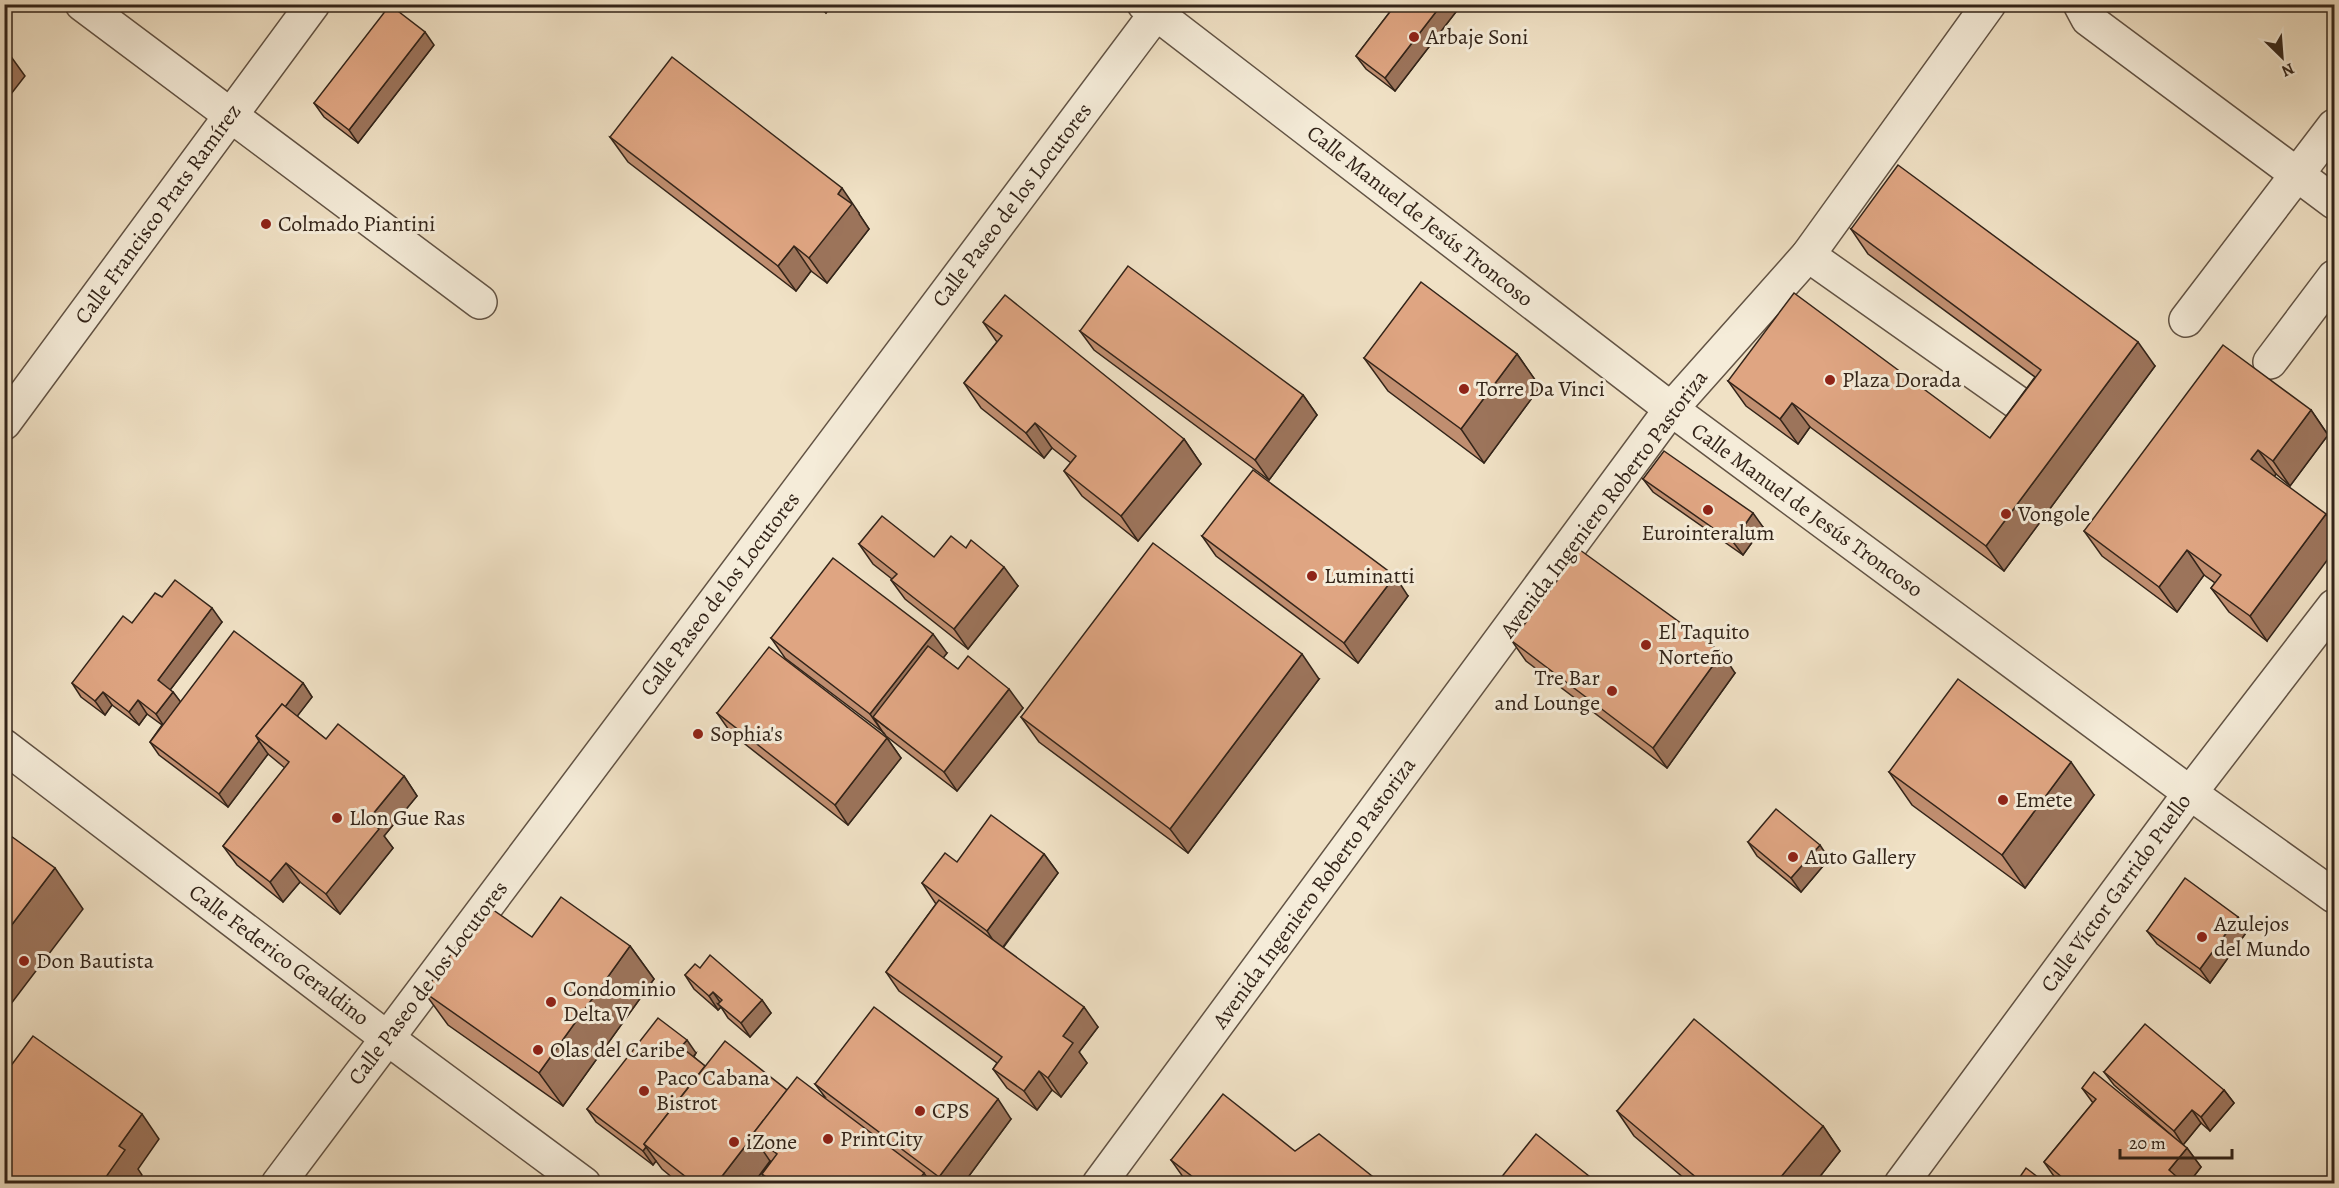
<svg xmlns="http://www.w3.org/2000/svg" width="2339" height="1188" viewBox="0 0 2339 1188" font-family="Alegreya,serif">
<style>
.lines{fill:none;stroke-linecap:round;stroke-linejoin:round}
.minor-casing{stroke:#625344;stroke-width:36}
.minor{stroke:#f5ecd9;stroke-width:33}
.wall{fill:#c08e70;stroke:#332419;stroke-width:1.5}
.shaded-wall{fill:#9c745b;stroke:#332419;stroke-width:1.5}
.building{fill:#dfa582;stroke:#332419;stroke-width:1.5}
.poi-dot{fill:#8f2418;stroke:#f5ecd9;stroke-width:2}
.labels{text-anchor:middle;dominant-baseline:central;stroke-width:6;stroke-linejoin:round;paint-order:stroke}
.poi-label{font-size:22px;fill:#332419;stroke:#f5ecd9;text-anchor:start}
.street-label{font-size:22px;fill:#332419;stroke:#f5ecd9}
</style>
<rect width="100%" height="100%" fill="#f0e1c5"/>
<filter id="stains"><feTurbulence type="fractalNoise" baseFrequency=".00333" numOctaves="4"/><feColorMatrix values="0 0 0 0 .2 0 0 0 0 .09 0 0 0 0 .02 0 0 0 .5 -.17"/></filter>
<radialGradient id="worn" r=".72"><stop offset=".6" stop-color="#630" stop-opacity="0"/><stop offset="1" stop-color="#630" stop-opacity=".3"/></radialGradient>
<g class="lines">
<g class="minor-casing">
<g id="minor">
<polyline points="82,4 480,302"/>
<polyline points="1144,4 1671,409 2190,793 2334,896"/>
<polyline points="2080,4 2088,19 2334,202"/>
<polyline points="1808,255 2025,408"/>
<polyline points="2186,320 2334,126"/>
<polyline points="2270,362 2334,277"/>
<polyline points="4,423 313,4"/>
<polyline points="4,746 387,1038 584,1184"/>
<polyline points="278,1184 1163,4"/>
<polyline points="1099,1184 1671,409 1808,255 1989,4"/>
<polyline points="1901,1184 2190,793 2334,606"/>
</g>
</g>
<use href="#minor" class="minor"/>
</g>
<g class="wall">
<polygon points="815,4 832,4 826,13"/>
<polygon points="1396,4 1462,4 1395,91 1366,69 1356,56"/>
<polygon points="434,45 358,143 324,117 314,103"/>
<polygon points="610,137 859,213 859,214 869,229 827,283 811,271 796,291 628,162"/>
<polygon points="1851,229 2155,366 2004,571 1810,427 1798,444 1746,406 1728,381 1990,438 2035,377 1868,254"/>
<polygon points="983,322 1184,439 1201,464 1138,541 1082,496 1064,471 1071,463 1052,448 1044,458 981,408 964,383 997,342"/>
<polygon points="1080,331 1303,395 1317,415 1269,480 1094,350"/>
<polygon points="1517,354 1540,387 1484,463 1388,391 1364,358"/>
<polygon points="2311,410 2328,435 2290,486 2276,474 2274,476 2267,641 2229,612 2211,588 2215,583 2204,575 2177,612 2102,556 2084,531"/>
<polygon points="1643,479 1763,527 1743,555 1653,492"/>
<polygon points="1202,536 1408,596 1358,663 1216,556"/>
<polygon points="859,544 934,557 966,548 1018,586 968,649 905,599 891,580 892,579 873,564"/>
<polygon points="162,597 222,622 170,690 173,692 180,702 303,683 312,697 297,716 326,739 404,776 417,796 384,836 393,848 340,914 300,882 283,902 237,865 223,846 285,768 268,754 228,807 159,755 150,742 162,725 147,714 139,725 112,705 105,715 81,697 72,683 132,623"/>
<polygon points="771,638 947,653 943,658 958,669 1023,708 957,791 886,736 884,733 785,658"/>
<polygon points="1512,641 1735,673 1667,768 1526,661"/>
<polygon points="1319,679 1188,853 1039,742 1021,717"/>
<polygon points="717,713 887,738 901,758 848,825 731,733"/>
<polygon points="1889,772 2094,795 2025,888 1912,805"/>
<polygon points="1748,842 1829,859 1801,892 1757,856"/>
<polygon points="1044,854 1058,873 1003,948 1098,1027 1079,1052 1087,1063 1061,1097 1052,1090 1037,1110 1007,1088 993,1069 997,1063 899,991 886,972 936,904 922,883 957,862"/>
<polygon points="2248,930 2210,983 2157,944 2147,931"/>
<polygon points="532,937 630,946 654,979 563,1106 448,1025 424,992"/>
<polygon points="700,968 762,1000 771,1013 750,1037 728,1018 721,1007 718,1010 694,989 685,975"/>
<polygon points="696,1053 694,1057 705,1066 787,1090 825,1097 815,1084 1011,1119 963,1184 936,1184 926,1176 931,1184 768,1184 762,1174 771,1162 770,1161 753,1184 680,1184 662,1169 656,1161 653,1165 596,1122 587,1109"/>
<polygon points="2104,1072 2224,1090 2234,1103 2210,1131 2201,1123 2183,1145 2187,1148 2201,1167 2188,1184 2060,1184 2058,1182 2044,1162 2093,1103 2082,1088 2177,1140 2114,1085"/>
<polygon points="1617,1111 1823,1126 1840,1151 1814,1184 1691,1184 1634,1136"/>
<polygon points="1295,1151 1382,1184 1188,1184 1171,1160"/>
</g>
<g class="shaded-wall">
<polygon points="820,4 832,4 826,13"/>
<polygon points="1442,4 1462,4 1395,91 1385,78"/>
<polygon points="425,32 434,45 358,143 349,130"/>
<polygon points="7,51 25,76 4,103 4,55"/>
<polygon points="842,188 859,213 859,214 869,229 827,283 809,258 838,194"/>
<polygon points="794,246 811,271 796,291 778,266"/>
<polygon points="2138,342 2155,366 2004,571 1986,546"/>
<polygon points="1517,354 1540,387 1484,463 1461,429"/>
<polygon points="1303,395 1317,415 1269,480 1255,460"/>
<polygon points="1792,403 1810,427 1798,444 1780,419"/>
<polygon points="2311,410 2328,435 2290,486 2273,461"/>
<polygon points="1035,423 1052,448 1044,458 1026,433"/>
<polygon points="1184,439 1201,464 1138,541 1121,516"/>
<polygon points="2258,450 2276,474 2269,484 2251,459"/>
<polygon points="1753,513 1763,527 1743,555 1733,542"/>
<polygon points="2326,514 2334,526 2334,551 2267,641 2250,616"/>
<polygon points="2187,550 2204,575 2177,612 2159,587"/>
<polygon points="1004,567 1018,586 968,649 954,629"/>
<polygon points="1395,576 1408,596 1358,663 1344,643"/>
<polygon points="212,608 222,622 167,694 158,680"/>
<polygon points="933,634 947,653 888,729 873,717 884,734 870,714"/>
<polygon points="1722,653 1735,673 1667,768 1653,748"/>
<polygon points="1302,654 1319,679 1188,853 1170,829"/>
<polygon points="303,683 312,697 272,749 260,739"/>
<polygon points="1009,689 1023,708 957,791 944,772"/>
<polygon points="103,692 112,705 105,715 95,701"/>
<polygon points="173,692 183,705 165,728 156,714"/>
<polygon points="138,700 147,714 139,725 129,712"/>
<polygon points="887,738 901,758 848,825 835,805"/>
<polygon points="259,741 268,754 228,807 219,794"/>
<polygon points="2071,762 2094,795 2025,888 2002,855"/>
<polygon points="404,776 417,796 384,836 393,848 340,914 326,894 368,820"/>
<polygon points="1820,845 1829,859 1801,892 1791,878"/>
<polygon points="1044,854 1058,873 1000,951 987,931"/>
<polygon points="286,863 300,882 283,902 270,882"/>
<polygon points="55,868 83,909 4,1013 4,935"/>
<polygon points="2238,917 2248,930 2210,983 2200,969"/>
<polygon points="630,946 654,979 563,1106 539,1073"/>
<polygon points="713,992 722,1005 718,1004 721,1007 718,1010 709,996"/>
<polygon points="762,1000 771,1013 750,1037 741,1023"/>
<polygon points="1084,1007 1098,1027 1079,1052 1087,1063 1061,1097 1048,1078 1063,1036"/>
<polygon points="687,1040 696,1053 691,1060 681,1047"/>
<polygon points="1039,1071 1052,1090 1037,1110 1024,1091"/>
<polygon points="2224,1090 2234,1103 2210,1131 2201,1117"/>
<polygon points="998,1099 1011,1119 963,1184 944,1184 939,1177"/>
<polygon points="2192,1110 2201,1123 2183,1145 2174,1131"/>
<polygon points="142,1114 159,1139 138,1169 142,1175 136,1184 101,1184 119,1146"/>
<polygon points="1823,1126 1840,1151 1814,1184 1775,1184"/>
<polygon points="753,1136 770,1161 753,1184 716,1184"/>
<polygon points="646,1147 656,1161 653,1165 643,1151"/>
<polygon points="2187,1148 2201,1167 2188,1184 2178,1184 2169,1170"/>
<polygon points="924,1173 931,1184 916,1184"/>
</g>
<g class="building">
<polygon points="1396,4 1442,4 1385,78 1356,56"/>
<polygon points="390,5 425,32 349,130 314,103"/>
<polygon points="672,57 842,188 838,194 852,204 809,258 794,246 778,266 610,137"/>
<polygon points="1898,165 2138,342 1986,546 1792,403 1780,419 1728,381 1794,293 1990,438 2041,370 1851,229"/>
<polygon points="1128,266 1303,395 1255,460 1080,331"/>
<polygon points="1421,282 1517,354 1461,429 1364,358"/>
<polygon points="1005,295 1184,439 1121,516 1064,471 1076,456 1035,423 1026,433 964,383 1002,336 983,322"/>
<polygon points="2223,345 2311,410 2273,461 2258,450 2251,459 2326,514 2250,616 2211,588 2221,575 2187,550 2159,587 2084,531"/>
<polygon points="1664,451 1753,513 1733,542 1643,479"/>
<polygon points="1253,470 1395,576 1344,643 1202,536"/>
<polygon points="882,516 934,557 951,536 966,548 971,540 1004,567 954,629 891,580 897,574 859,544"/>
<polygon points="1153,543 1302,654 1170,829 1021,717"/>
<polygon points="1580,550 1722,653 1653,748 1512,641"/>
<polygon points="833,558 933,634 870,714 771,638"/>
<polygon points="175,580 212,608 158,680 173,692 156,714 138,700 129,712 103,692 95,701 72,683 123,616 132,623 155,593 162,597"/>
<polygon points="234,631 303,683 285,707 282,704 256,736 259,741 219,794 150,742"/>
<polygon points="928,646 958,669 968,656 1009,689 944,772 873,717"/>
<polygon points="769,647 887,738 835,805 717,713"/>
<polygon points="1958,679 2071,762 2002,855 1889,772"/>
<polygon points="282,704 326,739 338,724 404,776 368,820 379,829 326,894 286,863 270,882 223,846 289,762 256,736"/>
<polygon points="1776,809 1820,845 1791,878 1748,842"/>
<polygon points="991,815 1044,854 987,931 922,883 945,853 957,862"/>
<polygon points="4,831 55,868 4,935"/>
<polygon points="2185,878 2238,917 2200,969 2147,931"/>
<polygon points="561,897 630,946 539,1073 424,992 486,905 532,937"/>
<polygon points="939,900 1084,1007 1063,1036 1073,1043 1048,1078 1039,1071 1024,1091 993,1069 1002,1057 886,972"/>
<polygon points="710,955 762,1000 741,1023 718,1004 722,1000 713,992 709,996 685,975 695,964 700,968"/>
<polygon points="874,1007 998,1099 939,1177 815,1084"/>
<polygon points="658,1018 687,1040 681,1047 705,1066 644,1144 646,1147 643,1151 587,1109"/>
<polygon points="1694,1019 1823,1126 1775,1184 1704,1184 1617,1111"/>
<polygon points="2145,1024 2224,1090 2201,1117 2192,1110 2174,1131 2104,1072"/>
<polygon points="33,1036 142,1114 119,1146 125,1150 101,1184 4,1184 4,1075"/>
<polygon points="725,1041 787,1090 752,1135 753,1136 716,1184 695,1184 644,1144"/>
<polygon points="2094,1072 2187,1148 2169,1170 2185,1184 2070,1184 2044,1162 2096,1099 2082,1088"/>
<polygon points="797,1077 924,1173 916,1184 770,1184 772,1181 762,1174 777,1154 752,1135"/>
<polygon points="1223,1094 1295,1151 1319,1134 1382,1184 1202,1184 1171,1160"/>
<polygon points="1536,1134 1599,1184 1496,1184"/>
<polygon points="2026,1168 2047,1184 2015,1184"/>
</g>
<g class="poi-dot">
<circle cx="1414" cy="37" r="6"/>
<circle cx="266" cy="224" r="6"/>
<circle cx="1830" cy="380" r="6"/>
<circle cx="1464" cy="389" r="6"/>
<circle cx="1708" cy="510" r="6"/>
<circle cx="2006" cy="514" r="6"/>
<circle cx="1312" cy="576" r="6"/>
<circle cx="1646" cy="645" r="6"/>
<circle cx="1612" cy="691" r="6"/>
<circle cx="698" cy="734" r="6"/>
<circle cx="2003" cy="800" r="6"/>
<circle cx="337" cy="818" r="6"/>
<circle cx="1793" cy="857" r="6"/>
<circle cx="2202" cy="937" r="6"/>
<circle cx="24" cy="961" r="6"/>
<circle cx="551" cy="1002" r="6"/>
<circle cx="538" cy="1050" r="6"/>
<circle cx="644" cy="1091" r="6"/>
<circle cx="920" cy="1111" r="6"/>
<circle cx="828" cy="1139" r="6"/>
<circle cx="734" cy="1142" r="6"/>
</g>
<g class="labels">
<g class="poi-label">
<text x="1426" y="37">Arbaje Soni</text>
<text x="278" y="224">Colmado Piantini</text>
<text x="1842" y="380">Plaza Dorada</text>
<text x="1476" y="389">Torre Da Vinci</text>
<text x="2018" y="514">Vongole</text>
<text x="1708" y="533" text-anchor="middle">Eurointeralum</text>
<text x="1324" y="576">Luminatti</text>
<text x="1658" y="632">El Taquito<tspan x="1658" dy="25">Norteño</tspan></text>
<text x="1600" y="678" text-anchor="end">Tre Bar<tspan x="1600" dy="25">and Lounge</tspan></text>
<text x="710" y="734">Sophia's</text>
<text x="2015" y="800">Emete</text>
<text x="349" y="818">Llon Gue Ras</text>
<text x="1805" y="857">Auto Gallery</text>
<text x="2214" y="924">Azulejos<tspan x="2214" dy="25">del Mundo</tspan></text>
<text x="36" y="961">Don Bautista</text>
<text x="563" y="989">Condominio<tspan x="563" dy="25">Delta V</tspan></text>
<text x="550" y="1050">Olas del Caribe</text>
<text x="656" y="1078">Paco Cabana<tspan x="656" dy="25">Bistrot</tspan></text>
<text x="932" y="1111">CPS</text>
<text x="840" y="1139">PrintCity</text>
<text x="746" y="1142">iZone</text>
</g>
<g class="street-label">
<text transform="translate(1012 205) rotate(-53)">Calle Paseo de los Locutores</text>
<text transform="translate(158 214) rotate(-54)">Calle Francisco Prats Ramírez</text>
<text transform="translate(1420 216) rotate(38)">Calle Manuel de Jesús Troncoso</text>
<text transform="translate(1604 504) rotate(-53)">Avenida Ingeniero Roberto Pastoriza</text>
<text transform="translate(1807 510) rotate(36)">Calle Manuel de Jesús Troncoso</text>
<text transform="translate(720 594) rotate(-53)">Calle Paseo de los Locutores</text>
<text transform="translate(1314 893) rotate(-54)">Avenida Ingeniero Roberto Pastoriza</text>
<text transform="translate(2116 893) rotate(-54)">Calle Víctor Garrido Puello</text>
<text transform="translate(279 955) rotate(37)">Calle Federico Geraldino</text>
<text transform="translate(428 983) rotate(-53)">Calle Paseo de los Locutores</text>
</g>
</g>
<rect width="2339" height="1188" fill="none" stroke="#f0e1c5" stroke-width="24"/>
<rect x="6" y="6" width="2327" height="1176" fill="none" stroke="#332419" stroke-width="3"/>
<rect x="12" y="12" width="2315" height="1164" fill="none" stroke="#332419" stroke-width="1.5"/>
<g transform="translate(2282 57) rotate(155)" stroke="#f5ecd9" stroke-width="4.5" paint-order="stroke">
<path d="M0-4.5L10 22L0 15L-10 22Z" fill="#332419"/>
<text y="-9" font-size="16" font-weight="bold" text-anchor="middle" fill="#332419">N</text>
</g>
<path d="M2120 1149v9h112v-9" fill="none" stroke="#332419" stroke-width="3"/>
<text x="2129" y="1149" font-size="18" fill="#332419" stroke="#f5ecd9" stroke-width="4.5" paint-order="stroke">20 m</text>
<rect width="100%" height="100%" filter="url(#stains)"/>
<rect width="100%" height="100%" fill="url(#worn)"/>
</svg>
